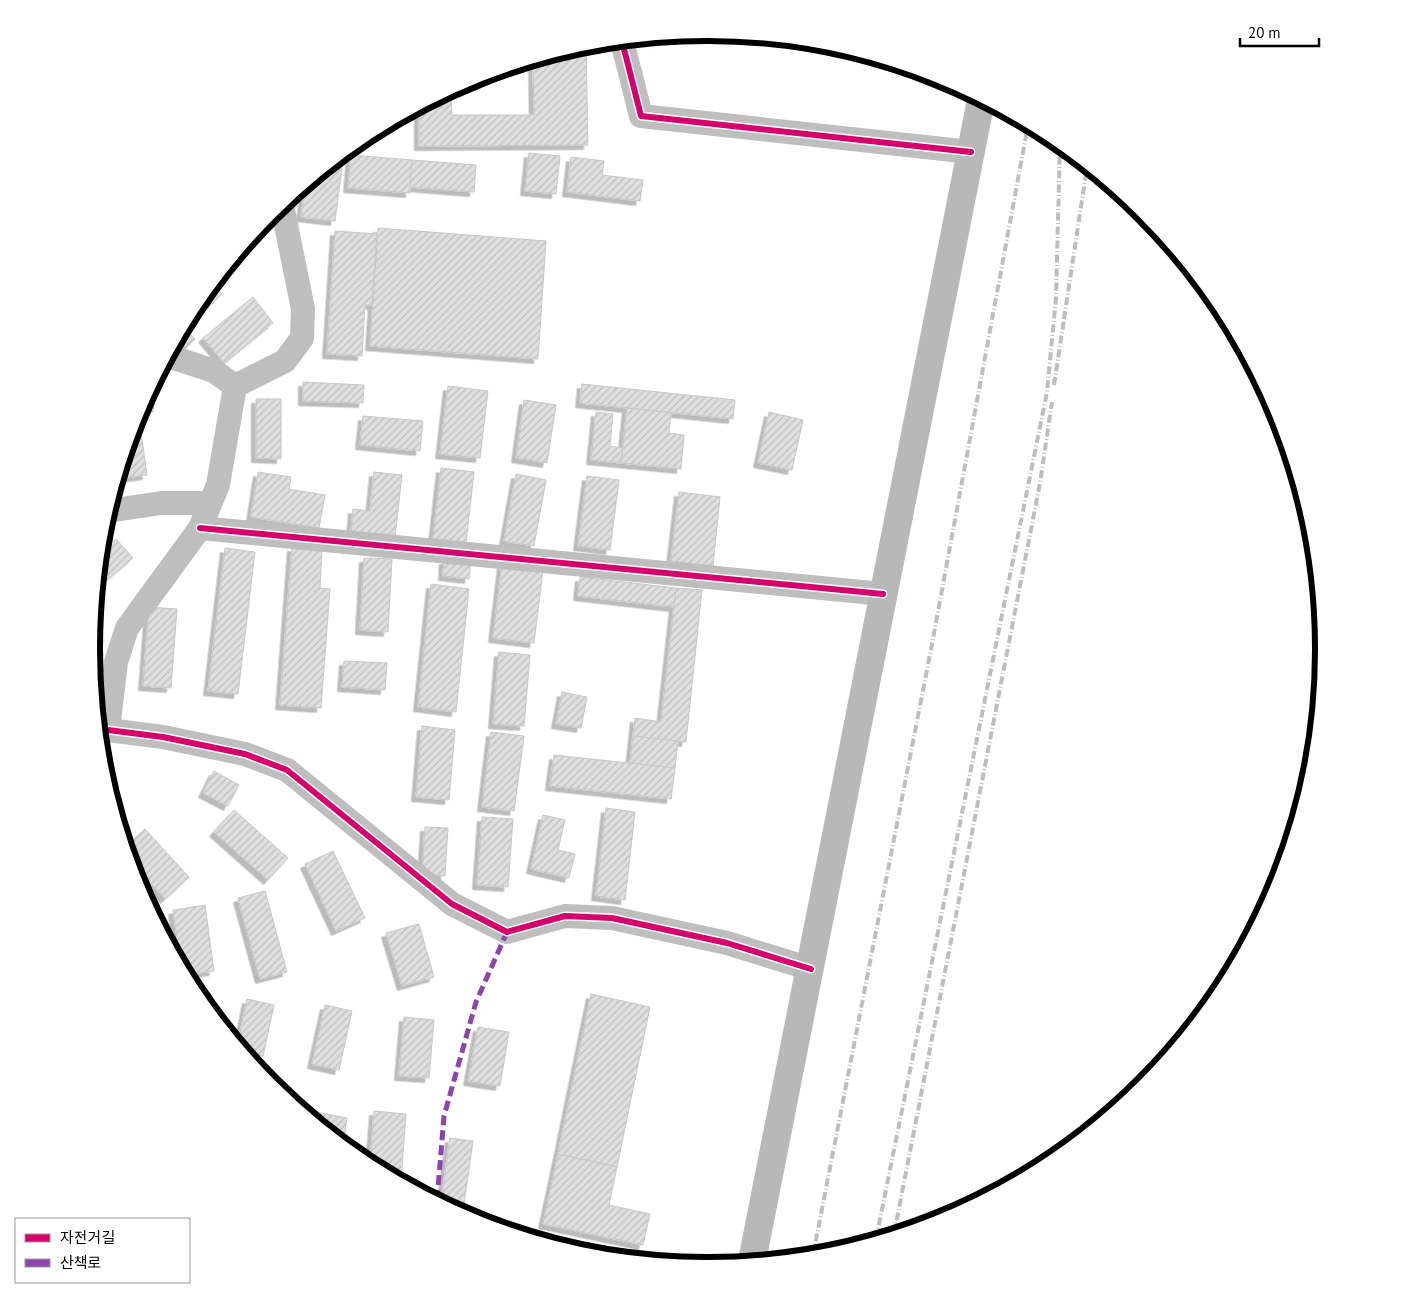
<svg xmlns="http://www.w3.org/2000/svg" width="1415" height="1298" viewBox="0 0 1415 1298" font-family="'PT Sans','Noto Sans KR',sans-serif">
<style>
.building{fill:url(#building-hatch);stroke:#c7c7c7;filter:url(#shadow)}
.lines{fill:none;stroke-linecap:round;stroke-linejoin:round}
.minor{stroke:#bebebe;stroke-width:24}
.secondary{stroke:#b8b8b8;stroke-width:28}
.rail{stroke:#bebebe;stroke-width:4;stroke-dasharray:8 2.5 1 2.5;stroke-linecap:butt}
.quiet{stroke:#8e44ad;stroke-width:5;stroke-dasharray:10 5;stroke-linecap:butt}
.cycleway-casing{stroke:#fff;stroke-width:9}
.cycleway{stroke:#d6006c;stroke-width:6}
.rim{fill:none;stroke:#000;stroke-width:6}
</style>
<defs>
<pattern id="building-hatch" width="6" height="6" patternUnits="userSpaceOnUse" patternTransform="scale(1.25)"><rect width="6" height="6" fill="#dfdfdf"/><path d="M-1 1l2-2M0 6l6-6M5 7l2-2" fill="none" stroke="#bebebe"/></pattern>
<filter id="shadow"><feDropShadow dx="-4.5" dy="4.5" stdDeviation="0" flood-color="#0004"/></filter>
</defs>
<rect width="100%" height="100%" fill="#fff"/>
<g class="building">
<polygon points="586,45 588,145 419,146 419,108 451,90 452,115 534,115 533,61"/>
<polygon points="529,153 560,156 556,194 525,191"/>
<polygon points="351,155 412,160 410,193 348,188"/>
<polygon points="571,157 604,161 602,175 643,180 640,201 567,192"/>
<polygon points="412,160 476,165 474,192 410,187"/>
<polygon points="329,166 342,168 335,221 301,217 305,185"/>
<polygon points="378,228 546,241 538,359 370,346"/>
<polygon points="335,231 377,234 372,305 365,305 362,356 327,354"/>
<polygon points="213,284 222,294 186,330 195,339 184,350 176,342 195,306"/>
<polygon points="253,297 273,323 224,363 203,338"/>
<polygon points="156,379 153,412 140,410"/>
<polygon points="303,382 364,385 363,403 303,401"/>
<polygon points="582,384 735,400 733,419 580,403"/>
<polygon points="448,386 488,391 480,458 440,454"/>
<polygon points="256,399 281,399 281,459 256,458"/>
<polygon points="524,400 556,405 547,463 516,458"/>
<polygon points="627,408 671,413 669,433 684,435 681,469 621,463"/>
<polygon points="596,412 613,414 610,446 623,448 621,463 591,460"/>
<polygon points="769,412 803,420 792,470 758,463"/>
<polygon points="363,416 423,421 420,451 360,445"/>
<polygon points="137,417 139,417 147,475 118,479"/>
<polygon points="441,468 474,472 466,543 433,539"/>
<polygon points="258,472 291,477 289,489 325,495 319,528 251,517"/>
<polygon points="374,472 402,475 395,537 351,532 353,509 370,511"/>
<polygon points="516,474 546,480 534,546 504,541"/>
<polygon points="587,476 619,480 610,550 578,546"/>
<polygon points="679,492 720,497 713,566 671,561"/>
<polygon points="116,539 133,558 97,588 101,552"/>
<polygon points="292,547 322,549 320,588 330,589 321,708 280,705"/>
<polygon points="225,548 255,552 238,694 208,691"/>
<polygon points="364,558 392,559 388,632 360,630"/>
<polygon points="444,560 471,562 469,579 443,576"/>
<polygon points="502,564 543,570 534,643 493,638"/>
<polygon points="580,577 676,588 674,607 578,596"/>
<polygon points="431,584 469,589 456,712 418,707"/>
<polygon points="676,588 702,590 686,742 633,736 635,718 661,722"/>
<polygon points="149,607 177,609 171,688 143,686"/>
<polygon points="499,652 530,655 524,726 493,724"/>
<polygon points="344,661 387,663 385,690 342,687"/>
<polygon points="562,692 587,697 581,728 556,724"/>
<polygon points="422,726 455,730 449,800 416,797"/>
<polygon points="491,732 524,736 514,811 482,807"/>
<polygon points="633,736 678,741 675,768 630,763"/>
<polygon points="554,755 675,768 671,799 550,786"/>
<polygon points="214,771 239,785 228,806 203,793"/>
<polygon points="606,808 635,812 625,900 596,896"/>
<polygon points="234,810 288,858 268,880 214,832"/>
<polygon points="116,813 126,815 122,831"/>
<polygon points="543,815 565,820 558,850 575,854 569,878 531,869"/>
<polygon points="482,817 513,819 508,887 477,885"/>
<polygon points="425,827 448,828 445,876 422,874"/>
<polygon points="145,829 189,877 165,899 131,861 126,846"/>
<polygon points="333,851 365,918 336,931 305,864"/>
<polygon points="265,891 287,972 260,979 238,898"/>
<polygon points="205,905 214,971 186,975 181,965 173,910"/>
<polygon points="419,924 434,977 402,986 386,933"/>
<polygon points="194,990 211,993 208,1008 195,991"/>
<polygon points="591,994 650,1007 617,1167 558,1154"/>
<polygon points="247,999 274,1005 263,1056 244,1052 238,1043"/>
<polygon points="325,1005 352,1011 339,1070 312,1064"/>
<polygon points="404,1017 434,1020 429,1078 399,1076"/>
<polygon points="478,1027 509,1032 500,1086 468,1081"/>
<polygon points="374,1111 406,1114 401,1181 370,1164"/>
<polygon points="316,1112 347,1118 343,1143 315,1121"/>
<polygon points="450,1138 473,1141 464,1204 441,1201"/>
<polygon points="558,1154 617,1167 609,1205 650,1214 643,1245 543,1224"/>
<polygon points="585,1251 607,1256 587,1254"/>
</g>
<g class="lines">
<g class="minor">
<polyline points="622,41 641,116 971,152"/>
<polyline points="168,356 214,371 235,386"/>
<polyline points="108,511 161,503 209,503"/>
<polyline points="200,528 883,594"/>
<polyline points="108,730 116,662 127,628 200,528 218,485 235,386 285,361 302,338 303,309 282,205"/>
<polyline points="99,731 108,730 163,737 245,754 287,770 452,904 507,932 565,916 612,918 727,943 811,969"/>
</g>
<polyline class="secondary" points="752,1261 981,100"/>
<g class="rail">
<polyline points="1064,319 1087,167"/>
<polyline points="1054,385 1065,313"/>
<polyline points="894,1234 1040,483 1052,402"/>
<polyline points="876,1239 1047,392 1056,298 1060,144"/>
<polyline points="813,1255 932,644 1028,125"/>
</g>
<polyline class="quiet" points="437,1200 444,1116 476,1002 507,932"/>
<g class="cycleway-casing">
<g id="cycleway">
<polyline points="622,41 641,116 971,152"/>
<polyline points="200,528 883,594"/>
<polyline points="99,731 108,730 163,737 245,754 287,770 452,904 507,932 565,916 612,918 727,943 811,969"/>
</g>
</g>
<use href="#cycleway" class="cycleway"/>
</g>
<path d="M0 0H1415V1298H0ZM707 41H708A607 607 0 0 1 1315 648V650A607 607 0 0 1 708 1257H707A607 607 0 0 1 100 650V648A607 607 0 0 1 707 41Z" fill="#fff" fill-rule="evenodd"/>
<path class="rim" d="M707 41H708A607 607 0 0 1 1315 648V650A607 607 0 0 1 708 1257H707A607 607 0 0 1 100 650V648A607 607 0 0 1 707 41Z"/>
<rect x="15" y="1218" width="175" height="65" fill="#ffffff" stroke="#999999"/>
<rect x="25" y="1234" width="25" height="8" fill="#d6006c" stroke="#999999"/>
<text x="60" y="1243" font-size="15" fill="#000000">자전거길</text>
<rect x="25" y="1259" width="25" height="8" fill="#8e44ad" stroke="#999999"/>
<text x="60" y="1268" font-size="15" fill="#000000">산책로</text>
<path d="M1240 38v8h79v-8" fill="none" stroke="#000000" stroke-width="2.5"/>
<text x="1248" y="38" font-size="15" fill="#000000" stroke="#ffffff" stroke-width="4" paint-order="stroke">20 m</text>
</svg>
